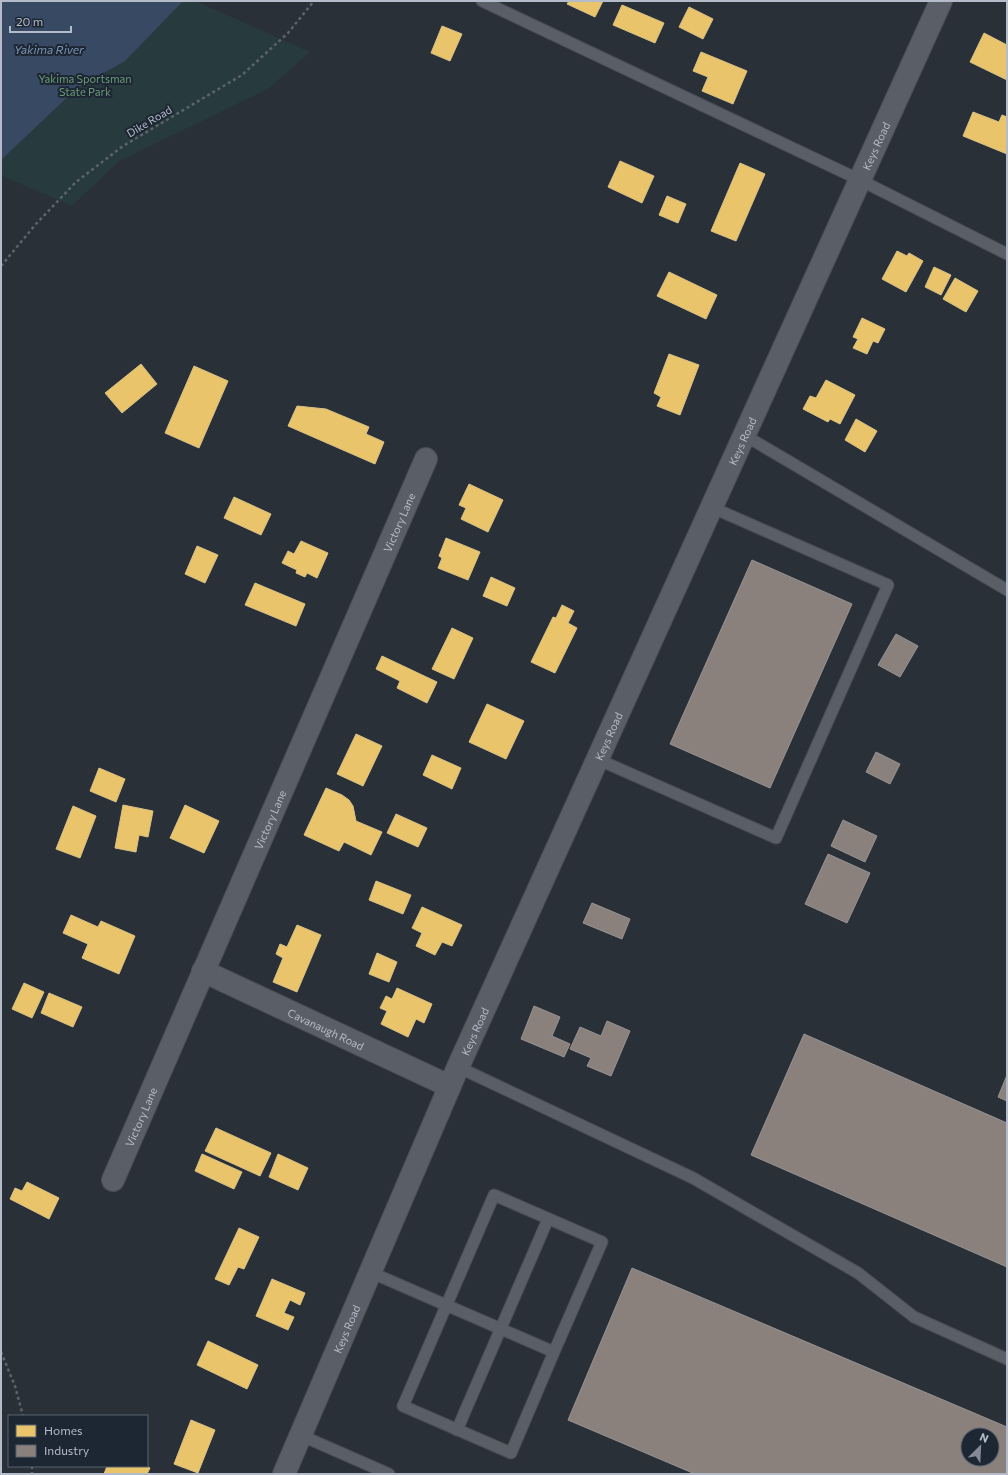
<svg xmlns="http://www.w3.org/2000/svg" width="1008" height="1475" viewBox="0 0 1008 1475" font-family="Commissioner,sans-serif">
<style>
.green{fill:#273a3e}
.water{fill:#384963}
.homes{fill:#e9c46a;stroke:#d9c286}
.industry{fill:#8a817c;stroke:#979393;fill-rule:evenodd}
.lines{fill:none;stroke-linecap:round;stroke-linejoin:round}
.lane-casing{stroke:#484c53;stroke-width:13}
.street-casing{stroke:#484c53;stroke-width:24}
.path{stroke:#5d636a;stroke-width:2.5;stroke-dasharray:3 3;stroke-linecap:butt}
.lane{stroke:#5a5e66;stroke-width:11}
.street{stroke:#5a5e66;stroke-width:22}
.labels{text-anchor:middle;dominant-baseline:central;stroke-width:4;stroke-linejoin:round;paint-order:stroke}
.park-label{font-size:11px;fill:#6b9a76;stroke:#1d2633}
.street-label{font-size:11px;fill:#b4bcc9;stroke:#1d2633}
.water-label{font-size:12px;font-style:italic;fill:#7c92b1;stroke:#1d2633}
</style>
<rect width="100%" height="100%" fill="#2a3038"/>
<polygon class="green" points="1,1 195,1 310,52 268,89 119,161 72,206 1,175"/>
<polygon class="water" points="1,1 183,1 125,61 77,88 1,160"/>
<g class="homes">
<polygon points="569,1 603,1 595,17 567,4"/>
<polygon points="622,5 664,23 655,43 613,25"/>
<polygon points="689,7 713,19 703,39 679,27"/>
<polygon points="442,26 462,34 450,61 431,53"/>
<polygon points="984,33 1007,45 1007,80 970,62"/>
<polygon points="701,52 747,71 733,104 702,91 708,77 693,71"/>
<polygon points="973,112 999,122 1002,115 1007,117 1007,154 963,136"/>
<polygon points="620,161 654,176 642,203 608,187"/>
<polygon points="740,163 765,174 736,241 711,231"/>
<polygon points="667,196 686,204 678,223 659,215"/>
<polygon points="897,251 907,256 909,253 923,261 906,292 882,279"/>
<polygon points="934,267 951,275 941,295 925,287"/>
<polygon points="669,272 717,295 706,319 657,296"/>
<polygon points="955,278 978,291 966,312 943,299"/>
<polygon points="862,318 885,329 878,343 873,341 867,354 853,348 858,339 853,337"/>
<polygon points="669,354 699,365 680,415 657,406 661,397 654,393"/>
<polygon points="141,364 157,384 122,413 105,393"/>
<polygon points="194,366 228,381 199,448 165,433"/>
<polygon points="826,380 855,395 840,424 830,419 828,422 803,409 810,396 816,398"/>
<polygon points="297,406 326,409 369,427 366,434 384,442 375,464 288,426"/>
<polygon points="856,419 877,431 865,452 845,440"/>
<polygon points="469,484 503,500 488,532 461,519 466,508 459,505"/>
<polygon points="234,497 271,514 261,535 224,518"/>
<polygon points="446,538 480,552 468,580 438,568 442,558 439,556"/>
<polygon points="301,541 328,553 317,578 307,573 305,577 296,573 297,570 282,563 288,551 294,554"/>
<polygon points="197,546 218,555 205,583 185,574"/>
<polygon points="491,577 515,588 507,606 483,596"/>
<polygon points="255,583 305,604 296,626 245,605"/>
<polygon points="562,605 574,611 568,623 577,628 555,673 531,662 553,617 556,618"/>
<polygon points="452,628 473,638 454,679 432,669"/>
<polygon points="382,656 437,682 427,703 397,688 400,681 376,669"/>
<polygon points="487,704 524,721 506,759 469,742"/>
<polygon points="356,734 382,746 363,786 337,774"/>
<polygon points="432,755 461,768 452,789 423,775"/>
<polygon points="99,768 125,779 116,802 90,791"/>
<polygon points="326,788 342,795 349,800 353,806 356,821 382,832 371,855 344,842 339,851 304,835"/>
<polygon points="123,805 153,811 148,837 139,835 136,852 115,848"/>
<polygon points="185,805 219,821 204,853 170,838"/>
<polygon points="73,806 96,816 80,858 56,849"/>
<polygon points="396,814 427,828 418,847 387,833"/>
<polygon points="376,881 411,895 403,914 369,900"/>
<polygon points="422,907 462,925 452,946 442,942 435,955 416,946 422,933 412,928"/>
<polygon points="71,915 98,927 101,921 135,936 119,974 82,958 88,944 63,933"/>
<polygon points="297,925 321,935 297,992 273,982 283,958 276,954 280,944 287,947"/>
<polygon points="377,953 397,962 389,982 369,974"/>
<polygon points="24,983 44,992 32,1018 12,1009"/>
<polygon points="397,988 432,1004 424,1023 416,1019 408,1037 381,1024 387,1011 380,1008 386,996 392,999"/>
<polygon points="49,993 82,1007 73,1027 41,1013"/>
<polygon points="216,1128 271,1153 260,1176 205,1151"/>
<polygon points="202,1154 242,1172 234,1189 195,1171"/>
<polygon points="278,1154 308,1168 298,1190 269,1177"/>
<polygon points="27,1182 59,1198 49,1219 10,1199 15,1188 22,1191"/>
<polygon points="239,1228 259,1237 244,1269 238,1267 229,1285 215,1279"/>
<polygon points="272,1279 305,1293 300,1305 290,1300 284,1313 294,1317 288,1330 256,1316"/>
<polygon points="208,1341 258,1365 247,1389 197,1365"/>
<polygon points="191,1420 215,1430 198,1473 174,1464"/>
<polygon points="107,1466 146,1466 150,1468 147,1474 104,1474"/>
</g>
<g class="industry">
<polygon points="752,560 852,604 770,788 670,744"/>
<polygon points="896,634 918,646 900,677 878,665"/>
<polygon points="876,752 900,764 890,784 866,772"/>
<polygon points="843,820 877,836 865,862 831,846"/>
<polygon points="828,854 870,873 847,923 805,904"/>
<polygon points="592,903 630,919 622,939 583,923"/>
<polygon points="534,1006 560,1017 552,1036 570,1044 564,1057 521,1039"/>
<polygon points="607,1021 630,1031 611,1076 587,1066 591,1058 570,1049 580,1027 601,1036"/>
<polygon points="804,1034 1007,1123 1007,1267 751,1155"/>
<polygon points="1007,1075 1007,1101 998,1097"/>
<path d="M632 1268 1007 1427V1474H695L568 1420ZM968 1435H992V1459H968Z"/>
</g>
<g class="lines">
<g class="lane-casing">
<g id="lane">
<polyline points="482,1 860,180 1007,254"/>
<polyline points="744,435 1007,590"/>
<polyline points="597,759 776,838 888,585 711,507"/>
<polyline points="458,1067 693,1178 858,1273 914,1317 1007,1359"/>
<polyline points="370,1272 554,1352 602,1242 494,1195 403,1406 511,1453 554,1352"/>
<polyline points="457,1430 548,1219"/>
<polyline points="300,1435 389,1474"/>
</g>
</g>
<g class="street-casing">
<g id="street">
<path id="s1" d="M203 971 449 1086"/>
<path id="s2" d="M113 1180 426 459"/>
<path id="s3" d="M284 1474 458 1067 941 1"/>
</g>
</g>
<g class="path">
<polyline points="1,266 36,224 76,182 123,146 242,75 288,33 314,1"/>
<polyline points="1,1352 15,1386 23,1416"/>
<polyline points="32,1466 32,1474"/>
</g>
<use href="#lane" class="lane"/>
<use href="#street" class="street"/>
</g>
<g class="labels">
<g class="park-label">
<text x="85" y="78">Yakima Sportsman<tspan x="85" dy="13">State Park</tspan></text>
</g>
<g class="street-label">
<text transform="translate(149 121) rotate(-31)">Dike Road</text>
<text stroke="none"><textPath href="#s3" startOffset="1454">Keys Road</textPath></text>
<text stroke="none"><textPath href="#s3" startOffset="1130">Keys Road</textPath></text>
<text stroke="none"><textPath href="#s2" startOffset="717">Victory Lane</textPath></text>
<text stroke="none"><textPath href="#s3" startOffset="806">Keys Road</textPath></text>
<text stroke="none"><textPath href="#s2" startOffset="393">Victory Lane</textPath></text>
<text stroke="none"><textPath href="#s1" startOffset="136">Cavanaugh Road</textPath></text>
<text stroke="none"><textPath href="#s3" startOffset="482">Keys Road</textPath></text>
<text stroke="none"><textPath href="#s2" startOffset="69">Victory Lane</textPath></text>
<text stroke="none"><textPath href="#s3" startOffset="158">Keys Road</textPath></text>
</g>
<g class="water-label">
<text x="49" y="49">Yakima River</text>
</g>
</g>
<rect width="1008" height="1475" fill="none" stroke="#b4bcc9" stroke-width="4"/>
<rect x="8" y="1415" width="140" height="52" fill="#1d2633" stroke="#59626f"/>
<rect x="16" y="1425" width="20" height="12" fill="#e9c46a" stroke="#59626f"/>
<text x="44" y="1435" font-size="12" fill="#b4bcc9">Homes</text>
<rect x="16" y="1445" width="20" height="12" fill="#8a817c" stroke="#59626f"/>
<text x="44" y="1455" font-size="12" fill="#b4bcc9">Industry</text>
<g transform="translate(980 1447) rotate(24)"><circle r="19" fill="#1d2633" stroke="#59626f"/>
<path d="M0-3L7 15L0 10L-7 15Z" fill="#848b96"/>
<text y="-6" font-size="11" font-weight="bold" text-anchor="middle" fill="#b4bcc9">N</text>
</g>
<path d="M10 26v6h61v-6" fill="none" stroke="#b4bcc9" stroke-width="2"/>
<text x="16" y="26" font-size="12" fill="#b4bcc9" stroke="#1d2633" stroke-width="3" paint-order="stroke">20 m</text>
</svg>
